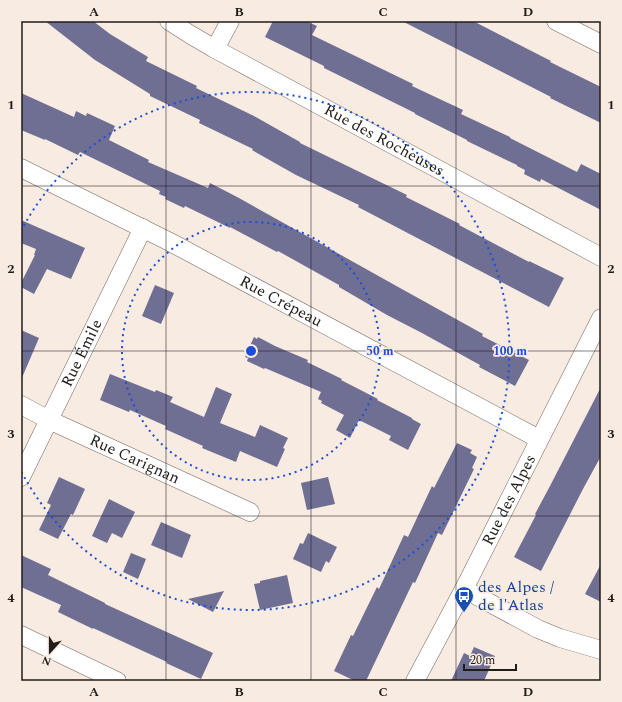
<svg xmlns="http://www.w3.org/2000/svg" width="622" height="702" viewBox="0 0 622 702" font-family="Spectral,serif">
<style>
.building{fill:#6f6e93}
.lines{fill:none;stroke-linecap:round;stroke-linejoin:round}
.street-casing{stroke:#726760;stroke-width:19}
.street{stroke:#fff;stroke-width:18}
.grid{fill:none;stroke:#201c19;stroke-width:1;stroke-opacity:0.55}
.ring{fill:none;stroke:#1d4ed8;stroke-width:2;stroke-dasharray:2 4}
.labels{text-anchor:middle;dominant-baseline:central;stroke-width:3.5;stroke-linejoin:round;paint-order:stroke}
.street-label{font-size:16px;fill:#201c19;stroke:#f8ebe2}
.transit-label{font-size:16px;fill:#164399;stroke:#f8ebe2;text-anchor:start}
.centre{fill:#1d4ed8;stroke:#f8ebe2;stroke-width:2}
.ring-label{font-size:12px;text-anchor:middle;font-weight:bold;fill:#1d4ed8;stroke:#f8ebe2;stroke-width:3.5;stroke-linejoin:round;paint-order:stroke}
.neatline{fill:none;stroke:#201c19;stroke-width:1.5}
.grid-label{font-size:13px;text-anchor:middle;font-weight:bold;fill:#201c19}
</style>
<rect width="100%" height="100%" fill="#f8ebe2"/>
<g class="building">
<polygon points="45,21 93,21 110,34 148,57 146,61 197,86 196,88 254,116 300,142 300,143 407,195 406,197 460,224 459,225 529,262 529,261 564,278 549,307 358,207 359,205 296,175 252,150 253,149 199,123 200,120 150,96 150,94 95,60"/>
<polygon points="273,21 306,21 317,26 312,35 413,84 412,86 463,110 461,114 510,137 510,138 577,172 581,164 601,174 601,210 541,179 540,182 524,174 525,170 517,166 517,165 467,141 467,140 415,114 415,113 324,68 324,66 265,37"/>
<polygon points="402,21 473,21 551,61 550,62 601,87 601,123 550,98 551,97"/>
<polygon points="21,93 74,117 76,111 86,116 87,113 115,126 109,140 149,160 148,162 208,188 210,183 239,198 400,288 483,334 482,336 529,360 515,386 479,367 480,365 422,333 387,315 339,287 339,285 278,251 277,252 230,227 230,228 185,206 184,208 165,199 166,197 159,194 160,191 80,152 78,155 45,139 45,140 21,130"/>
<polygon points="21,220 85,248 71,279 47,269 34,294 21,287 21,283 35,255 34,255 36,249 21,243"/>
<polygon points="155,285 174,293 161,324 142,316"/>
<polygon points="21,330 39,338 21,380"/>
<polygon points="254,337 257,339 258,337 275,346 308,360 307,362 342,379 341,380 378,399 377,400 412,418 412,419 421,424 408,450 389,440 391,436 359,420 350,438 336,430 344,415 321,403 322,401 318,399 321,392 265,368 264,369 247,361 248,358 245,357"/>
<polygon points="110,374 155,392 156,390 173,397 170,402 204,417 216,387 232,394 220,423 255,437 260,425 288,438 283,448 285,449 277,467 240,451 236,462 202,448 203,446 165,429 166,426 130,410 129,412 100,400"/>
<polygon points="601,387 601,456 583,489 541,571 514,557 536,515 535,514 550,486"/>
<polygon points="457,443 472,450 470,453 477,457 472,468 474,469 442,535 438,533 415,583 413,582 366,681 355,681 334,671 351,635 353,636 377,587 379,589 404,535 408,537 432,486 434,488"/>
<polygon points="59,477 85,489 73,515 71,514 58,539 39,530 51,505 47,503"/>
<polygon points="328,477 335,504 307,510 301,483"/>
<polygon points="109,499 135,512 122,538 112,533 107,543 92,536"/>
<polygon points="161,522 191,535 182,558 151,545"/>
<polygon points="308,533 337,547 329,563 326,561 321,572 293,559 300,543 303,544"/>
<polygon points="131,553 146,559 138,579 123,572"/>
<polygon points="21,555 51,569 48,575 105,603 105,604 213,653 201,679 166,663 167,662 93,628 93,629 58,612 61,605 21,587"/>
<polygon points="601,564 601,602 585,594"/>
<polygon points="287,575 293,603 260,610 254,584 260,583 260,581"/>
<polygon points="224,591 213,612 188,599"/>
<polygon points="474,647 495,656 484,681 451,681 464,653 470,656"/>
</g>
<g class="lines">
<g class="street-casing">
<g id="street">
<path id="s1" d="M169 21 191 35 215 49 601 257"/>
<polyline points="556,21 601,44"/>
<polyline points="215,49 230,21"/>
<path id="s2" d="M21 168 170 242 539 439"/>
<path id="s3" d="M21 405 49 420 250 512"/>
<path id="s4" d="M21 477 143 228"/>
<polyline points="464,589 538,629 560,638 601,650"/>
<polyline points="21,635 117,681"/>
<path id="s5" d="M415 681 464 589 601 318"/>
</g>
</g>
<use href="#street" class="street"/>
</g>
<path class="grid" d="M166 21V681M311 21V681M456 21V681M21 186H601M21 351H601M21 516H601"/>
<g class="ring">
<circle cx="251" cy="351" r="129"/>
<path d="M21 231A259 259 0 1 1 21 471"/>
</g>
<defs>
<g id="bus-pin" transform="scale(1)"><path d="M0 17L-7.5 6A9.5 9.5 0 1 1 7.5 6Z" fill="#1a4fb4" stroke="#f8ebe2"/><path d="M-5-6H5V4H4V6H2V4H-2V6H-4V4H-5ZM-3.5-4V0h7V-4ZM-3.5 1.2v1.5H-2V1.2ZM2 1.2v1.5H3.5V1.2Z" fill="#fff"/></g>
</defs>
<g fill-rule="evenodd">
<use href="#bus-pin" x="464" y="596"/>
</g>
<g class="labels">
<g class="street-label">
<text stroke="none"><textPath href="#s1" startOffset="246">Rue des Rocheuses</textPath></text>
<text stroke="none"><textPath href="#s2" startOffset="292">Rue Crépeau</textPath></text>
<text stroke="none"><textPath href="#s4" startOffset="138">Rue Émile</textPath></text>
<text stroke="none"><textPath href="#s3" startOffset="126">Rue Carignan</textPath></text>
<text stroke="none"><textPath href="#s5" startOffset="204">Rue des Alpes</textPath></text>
</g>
<g class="transit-label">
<text x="478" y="587">des Alpes /<tspan x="478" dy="18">de l'Atlas</tspan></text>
</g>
</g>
<circle cx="251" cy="351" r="6" class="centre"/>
<g class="ring-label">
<text x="380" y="355">50 m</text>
<text x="510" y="355">100 m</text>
</g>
<rect width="622" height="702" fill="none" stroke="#f8ebe2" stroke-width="44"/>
<g transform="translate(50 652) rotate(201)" stroke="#f8ebe2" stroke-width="3" paint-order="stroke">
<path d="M0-3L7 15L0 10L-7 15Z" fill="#201c19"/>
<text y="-6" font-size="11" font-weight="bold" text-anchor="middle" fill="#201c19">N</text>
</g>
<path d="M464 664v6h52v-6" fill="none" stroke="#201c19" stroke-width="2"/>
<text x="470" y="664" font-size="12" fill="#201c19" stroke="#f8ebe2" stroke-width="3" paint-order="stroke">20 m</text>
<rect x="22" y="22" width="578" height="658" class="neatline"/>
<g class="grid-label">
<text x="94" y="16">A</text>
<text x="239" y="16">B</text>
<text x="383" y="16">C</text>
<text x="528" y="16">D</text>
<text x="11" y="109">1</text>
<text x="611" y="109">1</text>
<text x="11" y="273">2</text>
<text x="611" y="273">2</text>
<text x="11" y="438">3</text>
<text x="611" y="438">3</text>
<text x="11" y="602">4</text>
<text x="611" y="602">4</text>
<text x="94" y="696">A</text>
<text x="239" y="696">B</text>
<text x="383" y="696">C</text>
<text x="528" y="696">D</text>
</g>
</svg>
